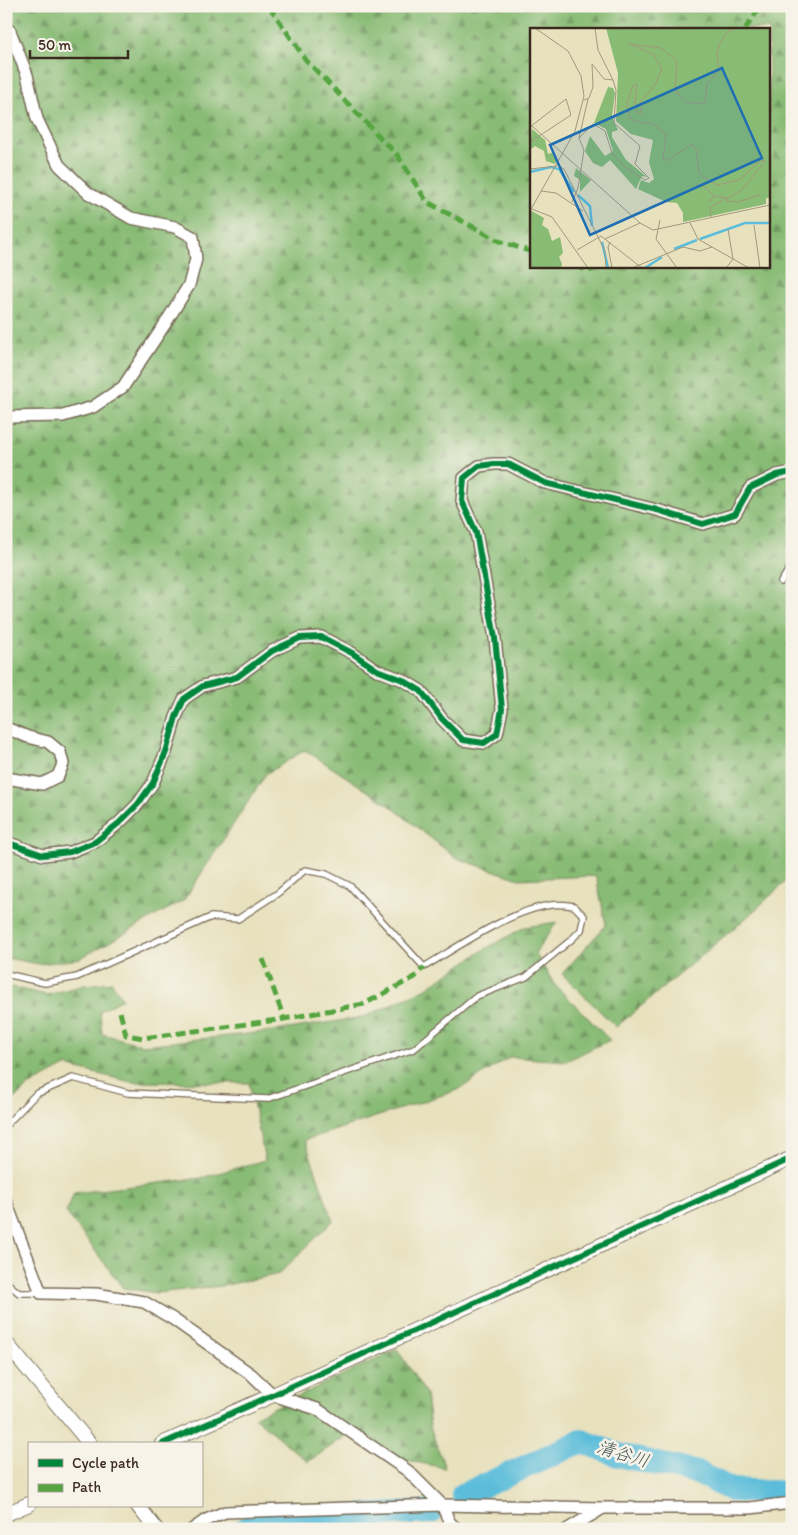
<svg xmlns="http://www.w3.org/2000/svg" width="798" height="1535" viewBox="0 0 798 1535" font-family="Itim,'Klee One',sans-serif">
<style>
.forest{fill:url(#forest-firs);stroke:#627249;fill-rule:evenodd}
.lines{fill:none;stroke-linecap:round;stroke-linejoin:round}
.river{stroke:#5bbdda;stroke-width:24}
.service-casing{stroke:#776a56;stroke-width:8}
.minor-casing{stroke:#776a56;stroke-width:14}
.tertiary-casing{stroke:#776a56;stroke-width:16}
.service{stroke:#fff;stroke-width:5.5}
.minor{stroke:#fff;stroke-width:11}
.tertiary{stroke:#fff;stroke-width:14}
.quiet{stroke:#54a441;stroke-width:5;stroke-dasharray:10 5;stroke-linecap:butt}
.cycleway-casing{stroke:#f7f3e8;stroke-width:9}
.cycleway{stroke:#00873e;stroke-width:6}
.labels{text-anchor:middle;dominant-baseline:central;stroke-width:5;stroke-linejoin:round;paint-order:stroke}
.water-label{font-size:18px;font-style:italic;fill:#455656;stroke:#f7f3e8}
.inset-river{fill:none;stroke:#5bbdda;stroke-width:2.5}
.inset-road{fill:none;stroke:#a2987e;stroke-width:1}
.view{fill:#1f6fb2;fill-opacity:0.15;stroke:#1f6fb2;stroke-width:2.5}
.inset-edge{fill:none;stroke:#3b2a1e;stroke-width:2.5}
</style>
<defs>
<pattern id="forest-firs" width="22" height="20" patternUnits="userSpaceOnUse" patternTransform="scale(1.25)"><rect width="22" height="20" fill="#88bb74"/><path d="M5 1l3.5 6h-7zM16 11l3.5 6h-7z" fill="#70985f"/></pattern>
</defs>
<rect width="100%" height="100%" fill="#f7f3e8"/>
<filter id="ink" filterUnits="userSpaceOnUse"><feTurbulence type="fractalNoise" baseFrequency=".02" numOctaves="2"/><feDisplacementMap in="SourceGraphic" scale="10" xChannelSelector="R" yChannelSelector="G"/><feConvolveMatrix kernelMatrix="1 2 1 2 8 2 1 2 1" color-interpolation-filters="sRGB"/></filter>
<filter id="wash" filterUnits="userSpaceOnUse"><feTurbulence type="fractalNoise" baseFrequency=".0096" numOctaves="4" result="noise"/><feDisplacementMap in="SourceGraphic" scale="20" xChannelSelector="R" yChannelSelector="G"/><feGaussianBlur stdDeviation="1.12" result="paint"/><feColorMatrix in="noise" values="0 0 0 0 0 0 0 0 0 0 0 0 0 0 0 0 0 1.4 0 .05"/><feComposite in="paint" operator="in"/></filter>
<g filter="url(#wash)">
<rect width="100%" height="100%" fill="#e7e1be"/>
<g class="forest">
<path d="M6 6H792V876L746 918 616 1027 562 974 606 925 596 876 519 879 456 858 389 805 305 750 266 774 184 900 79 959 39 964 6 958ZM532 29H769V266H532Z"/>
<polygon points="557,922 535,953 555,985 610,1040 566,1061 510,1057 458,1090 305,1140 333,1221 279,1274 221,1286 156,1293 123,1288 66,1212 74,1193 201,1178 265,1160 249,1083 131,1082 66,1066 28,1086 6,1108 6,986 47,995 84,985 112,982 122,999 100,1011 102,1034 143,1045 275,1031 364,1017 425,989 485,949 525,927"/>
<polygon points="397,1349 426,1394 430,1427 445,1468 401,1459 356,1429 308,1462 254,1417"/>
</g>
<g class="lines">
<g class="river">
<polyline points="463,1495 582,1441 618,1455 698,1473 732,1490 792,1493"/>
<polyline points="245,1529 250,1526 319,1518 431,1512"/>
</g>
</g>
</g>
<g filter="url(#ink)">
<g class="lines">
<g class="service-casing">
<g id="service">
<polyline points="781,582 792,565"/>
<path d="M6 974 45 983 77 977 211 917 238 919 278 893 305 870 326 874 350 886 424 967C459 946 511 910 551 905 558 904 567 905 574 906L584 916 581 930 571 940 526 977 477 996 414 1049 267 1099 128 1093 73 1078 36 1094 6 1125"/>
<polyline points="6,1282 19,1293 41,1293"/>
</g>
</g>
<g class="minor-casing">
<g id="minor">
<polyline points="6,28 10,31 27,75 37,119 59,165 88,193 131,218 175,227 193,237 196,259 189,285 165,324 123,387 93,407 63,416 6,417"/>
<polyline points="6,728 28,737 48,742 60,752 63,764 58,776 42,784 6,778"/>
<polyline points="6,842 43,855 70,852 95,842 119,823 138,804 153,783 166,752 176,717 184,699 203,686 237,677 272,651 300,638 321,637 352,653 377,670 403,680 421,691 442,719 463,740 484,743 497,734 502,709 495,638 476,532 462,501 464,478 479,466 494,464 508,464 545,483 657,510 703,524 735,514 750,488 777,475 792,472"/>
<polyline points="6,1202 41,1293 96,1294 144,1302 173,1319 252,1375 273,1395 317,1409 408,1471 442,1505 450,1523 457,1529"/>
<polyline points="193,1529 206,1520 225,1512 442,1505 603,1508 750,1508 792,1503"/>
<polyline points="568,1529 603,1508"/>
</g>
</g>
<g class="tertiary-casing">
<g id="tertiary">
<polyline points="6,1343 90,1444"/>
<polyline points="162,1444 273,1395 792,1158"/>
<polyline points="138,1506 156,1529"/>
<polyline points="6,1514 29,1504"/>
</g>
</g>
<use href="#service" class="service"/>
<use href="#minor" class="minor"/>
<use href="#tertiary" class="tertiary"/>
<g class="quiet">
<polyline points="269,6 306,60 398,156 427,202 499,241 532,252"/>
<polyline points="745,29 761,6"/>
<polyline points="575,266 589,271 599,266"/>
<polyline points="263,959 284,1019"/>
<polyline points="120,1012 126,1035 143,1038 284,1019 364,1004 415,977 424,967"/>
</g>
<g class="cycleway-casing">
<g id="cycleway">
<polyline points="6,842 43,855 70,852 95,842 119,823 138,804 153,783 166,752 176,717 184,699 203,686 237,677 272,651 300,638 321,637 352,653 377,670 403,680 421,691 442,719 463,740 484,743 497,734 502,709 495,638 476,532 462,501 464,478 479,466 494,464 508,464 545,483 657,510 703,524 735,514 750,488 777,475 792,472"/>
<polyline points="162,1444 273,1395 792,1158"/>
</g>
</g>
<use href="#cycleway" class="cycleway"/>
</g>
</g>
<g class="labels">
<g class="water-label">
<text transform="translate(623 1454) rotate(17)">清谷川</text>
</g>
</g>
<g transform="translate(530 28)">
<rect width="240" height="240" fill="#e7e1be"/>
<path d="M76 0H240V170H236V176L153 194V185L147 175 136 174 108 161 111 152 119 155 124 151 119 134 123 112 101 106 86 93 88 45ZM78 59 83 60 85 65 82 89 88 102 82 104V109L96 132 117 149 112 148 106 161 80 132 72 139 63 135 55 123 60 108 75 128 83 123 76 101 64 95ZM2 101 15 112 18 126 24 124 27 132 25 136 16 133 14 123 5 118 0 122ZM46 140 61 152 50 164V152L44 148ZM0 182 14 190 12 197 18 201 22 213 30 209 33 225 29 229 32 236 31 240H0Z" fill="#88bb74"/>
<path class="inset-river" d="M0 144 21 139 29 141 44 164M48 167 60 178 62 198M170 211 215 195H240M72 214 78 240M144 221 167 212M115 240 132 229"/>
<path class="inset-road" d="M54 72 59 70 63 59 62 36 74 51 83 52 68 22 65 0M2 98 110 195 123 202 240 177M0 99 36 71 41 87 0 114M49 110 58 71M27 137 34 141 75 223 76 240M0 141 27 138M166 157 174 158 184 168M11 163 26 165 53 183M196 173 208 174 230 167M42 174 48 160 54 122 49 110 63 96 75 103 82 125 95 139 115 152 119 150 105 136 110 118 84 95 86 62 83 52M179 174 184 168 199 171M2 181 22 189 58 240M0 183 45 103 54 68 51 48 38 23 5 0M181 190 180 179 212 162 235 133 231 132 209 152 187 157 169 146 166 121 162 116 138 132H133L136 106 123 96 103 93 99 88 97 74 103 58 107 56 105 74 107 84 111 85V73L125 57 132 41 123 26 99 16 131 20 147 33 145 58 149 68 155 74 170 76 175 74 177 55 189 43 187 26 190 15 197 4 207 0M130 192 126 211 147 240M160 195 168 211 219 240M224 197 230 240M75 211 110 195M80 214 78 219 82 240M0 221 2 240M47 222 71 208 112 240M102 240 153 219 170 223 182 219M196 240 203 231 198 201"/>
<path class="view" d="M192 40 232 130 60 207 20 117Z"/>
<rect width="240" height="240" class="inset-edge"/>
</g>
<rect width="798" height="1535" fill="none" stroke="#f7f3e8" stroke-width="25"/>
<rect x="28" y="1442" width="175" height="65" fill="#f7f3e8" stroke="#aca397"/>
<rect x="38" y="1459" width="25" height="8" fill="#00873e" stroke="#aca397"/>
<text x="72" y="1468" font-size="15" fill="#3b2a1e">Cycle path</text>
<rect x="38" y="1484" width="25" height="8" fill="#54a441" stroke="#aca397"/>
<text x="72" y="1492" font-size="15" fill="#3b2a1e">Path</text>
<path d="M30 50v8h98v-8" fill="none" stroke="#3b2a1e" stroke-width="2.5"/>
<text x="38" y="50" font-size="15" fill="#3b2a1e" stroke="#f7f3e8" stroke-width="4" paint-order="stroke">50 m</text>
</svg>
